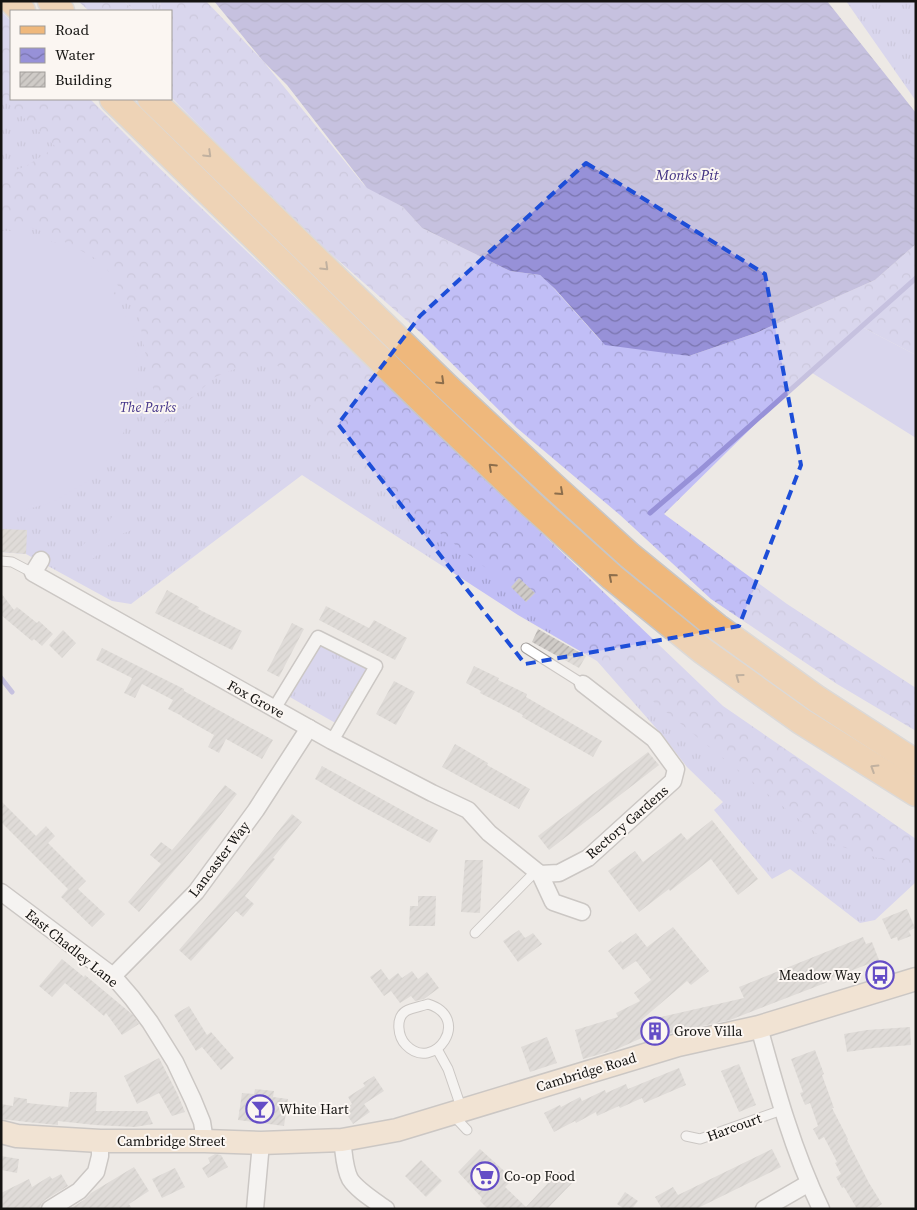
<svg xmlns="http://www.w3.org/2000/svg" width="917" height="1210" viewBox="0 0 917 1210" font-family="'Source Serif 4',serif">
<style>
.grass{fill:url(#grass-tufts)}
.forest{fill:url(#forest-crowns)}
.garden{fill:#c1bef6}
.water{fill:url(#water-waves)}
.lines{fill:none;stroke-linecap:round;stroke-linejoin:round}
.stream{stroke:#9791d8;stroke-width:5}
.building{fill:url(#building-hatch)}
.service-casing{stroke:#a39e9b;stroke-width:11}
.pedestrian-casing{stroke:#a39e9b;stroke-width:15}
.minor-casing{stroke:#a39e9b;stroke-width:19}
.secondary-casing{stroke:#a39e9b;stroke-width:25}
.primary-casing{stroke:#c7c6c6;stroke-width:29}
.service{stroke:#fff;stroke-width:9}
.pedestrian{stroke:#fff;stroke-width:12}
.minor{stroke:#fff;stroke-width:16}
.secondary{stroke:#f7dbbd;stroke-width:22}
.primary{stroke:#efb87c;stroke-width:26}
.oneway{stroke:#8c6e4c}
.marked{fill:none;stroke:#1d4ed8;stroke-width:4;stroke-dasharray:10 6;stroke-linejoin:round}
.labels{text-anchor:middle;dominant-baseline:central;stroke-width:4;stroke-linejoin:round;paint-order:stroke}
.park-label{font-size:14px;font-style:italic;fill:#46378b;stroke:#fbf6f2}
.street-label{font-size:14px;fill:#141311;stroke:#fbf6f2}
.poi-label{font-size:14px;fill:#141311;stroke:#fbf6f2;text-anchor:start}
.water-label{font-size:15px;font-style:italic;fill:#3e2e81;stroke:#fbf6f2}
</style>
<defs>
<pattern id="grass-tufts" width="24" height="20" patternUnits="userSpaceOnUse" patternTransform="scale(1.25)"><rect width="24" height="20" fill="#c1bef6"/><path d="M3 7l-1-3M5 7V3M7 7l1-3M15 17l-1-3M17 17v-4M19 17l1-3" fill="none" stroke="#a5a2d2"/></pattern>
<pattern id="forest-crowns" width="20" height="18" patternUnits="userSpaceOnUse" patternTransform="scale(1.25)"><rect width="20" height="18" fill="#c1bef6"/><path d="M2 6a3 3 0 1 1 6 0M12 15a3 3 0 1 1 6 0" fill="none" stroke="#a5a2d2"/></pattern>
<pattern id="water-waves" width="16" height="10" patternUnits="userSpaceOnUse" patternTransform="scale(1.25)"><rect width="16" height="10" fill="#9791d8"/><path d="M0 5q4-4 8 0t8 0" fill="none" stroke="#7a75ae"/></pattern>
<pattern id="building-hatch" width="6" height="6" patternUnits="userSpaceOnUse" patternTransform="scale(1.25)"><rect width="6" height="6" fill="#cfcbc7"/><path d="M-1 1l2-2M0 6l6-6M5 7l2-2" fill="none" stroke="#b1adaa"/></pattern>
</defs>
<rect width="100%" height="100%" fill="#ede9e5"/>
<g class="grass">
<polygon points="124,1 160,1 162,11 134,11"/>
<polygon points="846,1 916,1 916,101"/>
<polygon points="1,59 11,99 418,469 916,867 916,882 875,920 860,923 790,869 772,879 714,810 723,802 687,767 663,736 597,661 518,615 302,475 131,604 112,601 26,554 1,552"/>
<polygon points="320,641 370,668 339,725 288,696"/>
</g>
<g class="forest">
<polygon points="78,1 124,1 134,11 89,11"/>
<polygon points="160,1 206,1 263,61 364,185 403,207 422,228 510,271 540,275 550,284 600,340 689,356 756,333 875,280 916,244 916,355 860,326 809,371 664,514 787,604 916,688 916,731 837,684 711,599 620,515 517,428 421,333 298,225 171,97 171,11 162,11"/>
<polygon points="1,11 11,21 11,99 90,99 152,161 723,706 916,839 916,870 827,842 634,686 526,602 511,587 332,451 311,400 268,356 215,377 163,424 149,374 139,317 102,262 50,234 20,224 1,223 1,176 26,166 56,147 1,97"/>
</g>
<g class="garden">
<polygon points="1,231 18,231 57,243 91,266 117,297 133,334 139,374 132,414 115,451 88,481 53,502 14,513 1,513"/>
<polygon points="860,326 916,355 916,438 809,371"/>
<polygon points="117,509 137,528 122,534 89,562 77,550 108,523"/>
</g>
<polygon class="water" points="214,1 827,1 916,113 916,244 875,280 756,333 689,356 605,345 555,289 540,275 510,271 422,228 403,207 367,188 287,85 263,61"/>
<g class="lines">
<g class="stream">
<polyline points="650,513 698,472 916,278"/>
<polyline points="1,678 12,692"/>
</g>
</g>
<g class="building">
<polygon points="1,529 27,530 26,554 1,552"/>
<polygon points="519,578 535,593 526,602 511,587"/>
<polygon points="167,590 199,607 198,609 242,631 232,650 155,613"/>
<polygon points="1,593 14,610 17,607 37,623 39,621 53,634 42,646 34,639 32,641 1,615"/>
<polygon points="326,606 369,628 374,620 407,638 395,660 319,620"/>
<polygon points="292,623 304,629 279,677 267,671"/>
<polygon points="538,629 586,656 579,668 532,642"/>
<polygon points="63,630 76,643 62,658 49,645"/>
<polygon points="102,648 184,689 184,691 273,740 262,759 226,739 219,753 208,747 214,735 182,717 182,716 168,709 173,700 142,684 135,698 124,693 132,678 96,660"/>
<polygon points="474,666 499,678 498,680 527,694 526,697 602,741 593,757 522,717 523,715 480,693 481,691 466,683"/>
<polygon points="394,681 415,692 396,725 376,714"/>
<polygon points="455,744 488,763 487,765 530,789 519,809 442,767"/>
<polygon points="648,752 659,765 549,850 538,836"/>
<polygon points="322,766 438,830 430,843 356,803 315,779"/>
<polygon points="225,785 237,794 208,831 139,912 128,902 161,864 150,855 161,842 172,850 187,833"/>
<polygon points="1,801 36,836 46,826 55,836 48,843 86,881 78,889 105,914 92,927 61,897 68,889 1,822"/>
<polygon points="292,814 302,822 273,858 275,859 245,896 254,904 243,917 236,911 191,961 179,950 241,878"/>
<polygon points="712,820 758,879 738,895 711,859 670,891 669,889 639,912 608,871 635,851 643,862 681,833 687,840"/>
<polygon points="465,860 483,860 480,913 461,912"/>
<polygon points="418,896 436,896 435,926 409,926 410,906 418,906"/>
<polygon points="907,909 915,928 909,931 911,936 898,941 897,937 891,939 882,919"/>
<polygon points="673,927 709,971 691,985 687,981 639,1022 744,998 739,987 863,937 866,944 872,942 879,960 832,978 833,980 730,1020 675,1032 647,1041 646,1036 615,1050 583,1059 575,1030 618,1017 616,1013 640,1001 634,993 651,980 636,961 623,970 608,951 621,941 622,943 636,933 647,947"/>
<polygon points="519,930 525,938 533,933 542,944 518,962 503,941"/>
<polygon points="62,959 84,977 85,975 133,1015 139,1024 122,1035 106,1013 104,1016 65,983 52,997 39,986"/>
<polygon points="381,969 389,980 398,973 402,978 412,971 418,979 427,972 439,988 424,999 415,1001 411,996 400,1003 391,991 384,996 370,977"/>
<polygon points="189,1006 207,1035 211,1032 234,1058 221,1070 202,1047 196,1051 174,1015"/>
<polygon points="910,1027 911,1045 874,1048 847,1052 844,1034 867,1030"/>
<polygon points="547,1037 557,1063 530,1072 521,1047"/>
<polygon points="815,1050 824,1074 822,1075 834,1108 832,1108 848,1139 847,1140 869,1183 882,1204 874,1209 857,1209 844,1187 842,1188 836,1177 841,1174 835,1163 837,1162 824,1137 819,1140 813,1129 818,1126 810,1103 805,1105 800,1093 803,1092 791,1059"/>
<polygon points="159,1058 177,1093 185,1112 172,1116 159,1093 137,1104 124,1076"/>
<polygon points="739,1064 756,1105 739,1112 721,1071"/>
<polygon points="679,1068 686,1085 644,1103 642,1098 620,1108 619,1106 597,1116 596,1112 576,1123 575,1121 554,1132 544,1113 560,1105 561,1107 580,1097 582,1101 605,1090 606,1093 626,1084 628,1089"/>
<polygon points="374,1076 384,1091 364,1104 370,1112 353,1124 344,1110 352,1104 348,1097 365,1086 363,1083"/>
<polygon points="255,1089 274,1091 273,1097 288,1099 284,1126 238,1120 242,1093 254,1094"/>
<polygon points="70,1092 97,1092 96,1111 147,1111 153,1124 135,1127 95,1125 58,1121 58,1125 27,1122 1,1119 1,1104 13,1106 14,1097 27,1099 27,1103 68,1107"/>
<polygon points="480,1149 513,1179 505,1187 526,1207 559,1171 572,1183 547,1209 488,1209 480,1201 482,1198 458,1172"/>
<polygon points="772,1149 781,1167 696,1209 662,1209 655,1197 673,1187 678,1195"/>
<polygon points="215,1154 221,1155 228,1167 208,1178 202,1168 210,1163 208,1158"/>
<polygon points="1,1156 19,1159 17,1173 1,1170"/>
<polygon points="421,1160 442,1181 426,1197 405,1176"/>
<polygon points="134,1167 149,1191 129,1204 132,1209 69,1209 84,1200 91,1193"/>
<polygon points="175,1168 185,1187 162,1198 152,1179"/>
<polygon points="61,1174 68,1186 45,1200 41,1204 40,1209 1,1209 1,1193 29,1179 32,1187 50,1176 52,1179"/>
<polygon points="625,1192 638,1201 632,1209 624,1209 617,1204"/>
</g>
<g class="lines">
<g class="service-casing">
<g id="service">
<polyline points="1,561 12,562 33,573"/>
<polyline points="526,648 583,684"/>
<polyline points="475,933 536,871"/>
<path d="M428 1004C473 1018 434 1074 406 1045 398 1037 395 1018 406 1011 411 1008 423 1006 428 1004Z"/>
<polyline points="437,1049 448,1069 462,1110"/>
<polyline points="453,1115 467,1130"/>
<polyline points="686,1136 700,1139 782,1110"/>
</g>
</g>
<g class="pedestrian-casing">
<polyline id="pedestrian" points="274,709 318,637 376,666 332,741"/>
</g>
<g class="minor-casing">
<g id="minor">
<polyline points="41,560 33,573 332,741 432,793 468,810 489,833 540,874 559,873 588,858 673,781 676,769 654,739 583,684"/>
<polyline points="540,874 553,902 582,912"/>
<polyline points="1,892 113,976 132,998 150,1022 175,1062 193,1100 202,1122 205,1141"/>
<polyline points="113,976 196,892 256,810 309,728"/>
<path d="M759 1027C776 1089 793 1151 821 1209"/>
<path d="M342 1140C344 1152 344 1168 350 1179 357 1190 375 1201 386 1209"/>
<polyline points="50,1209 79,1191 96,1172 100,1156 100,1141"/>
<polyline points="255,1209 261,1143"/>
<polyline points="764,1209 809,1183"/>
</g>
</g>
<g class="secondary-casing">
<polyline id="secondary" points="1,1132 17,1136 100,1141 205,1141 261,1143 342,1140 397,1130 678,1045 759,1027 916,979"/>
</g>
<g class="primary-casing">
<g id="primary">
<polyline points="12,1 22,11"/>
<polyline points="51,1 61,11"/>
<polyline points="113,99 428,406 532,505 612,577 703,651 801,721 916,793"/>
<polyline points="151,99 447,387 552,485 629,555 717,627 817,699 916,763"/>
</g>
</g>
<use href="#service" class="service"/>
<use href="#pedestrian" class="pedestrian"/>
<use href="#minor" class="minor"/>
<use href="#secondary" class="secondary"/>
<use href="#primary" class="primary"/>
</g>
<defs><path id="oneway-chevron" d="M-2-3.5L2.5 0L-2 3.5" fill="none" stroke-width="1.6" stroke-linecap="round" stroke-linejoin="round" transform="scale(1.25)"/></defs>
<g class="oneway">
<use href="#oneway-chevron" transform="translate(208 154) rotate(44)"/>
<use href="#oneway-chevron" transform="translate(325 267) rotate(44)"/>
<use href="#oneway-chevron" transform="translate(441 381) rotate(44)"/>
<use href="#oneway-chevron" transform="translate(492 467) rotate(-137)"/>
<use href="#oneway-chevron" transform="translate(560 492) rotate(42)"/>
<use href="#oneway-chevron" transform="translate(612 577) rotate(-139)"/>
<use href="#oneway-chevron" transform="translate(739 677) rotate(-144)"/>
<use href="#oneway-chevron" transform="translate(874 768) rotate(-148)"/>
</g>
<path d="M0 0H917V1210H0ZM586 163 765 274 801 465 739 626 525 664 338 424 420 316Z" fill="#ede9e5" fill-opacity=".55" fill-rule="evenodd"/>
<path class="marked" d="M586 163 765 274 801 465 739 626 525 664 338 424 420 316Z"/>
<defs>
<g id="bus-ring" transform="scale(1.4375)"><circle r="9.5" fill="#fbf6f2" stroke="#644dc6" stroke-width="1.5"/><path d="M-5-6H5V4H4V6H2V4H-2V6H-4V4H-5ZM-3.5-4V0h7V-4ZM-3.5 1.2v1.5H-2V1.2ZM2 1.2v1.5H3.5V1.2Z" fill="#644dc6"/></g>
<g id="building-ring" transform="scale(1.4375)"><circle r="9.5" fill="#fbf6f2" stroke="#644dc6" stroke-width="1.5"/><path d="M-4-6H4V6H1V3H-1V6H-4ZM-2.5-4.3h1.7v1.8h-1.7ZM.8-4.3h1.7v1.8H.8ZM-2.5-1h1.7V.8h-1.7ZM.8-1h1.7V.8H.8Z" fill="#644dc6"/></g>
<g id="bar-ring" transform="scale(1.4375)"><circle r="9.5" fill="#fbf6f2" stroke="#644dc6" stroke-width="1.5"/><path d="M-6-5H6L.8 .8V4.5H3.5V6h-7V4.5H-.8V.8Z" fill="#644dc6"/></g>
<g id="supermarket-ring" transform="scale(1.4375)"><circle r="9.5" fill="#fbf6f2" stroke="#644dc6" stroke-width="1.5"/><path d="M-6-5.5h2.5l.6 2H6L4.5 2H-2.5L-4.4-4H-6ZM-1.5 3.2a1.3 1.3 0 1 0 .1 0ZM3 3.2a1.3 1.3 0 1 0 .1 0Z" fill="#644dc6"/></g>
</defs>
<g fill-rule="evenodd">
<use href="#bus-ring" x="880" y="975"/>
<use href="#building-ring" x="655" y="1031"/>
<use href="#bar-ring" x="260" y="1109"/>
<use href="#supermarket-ring" x="485" y="1176"/>
</g>
<g class="labels">
<g class="park-label">
<text x="148" y="407">The Parks</text>
</g>
<g class="street-label">
<text transform="translate(256 699) rotate(29)">Fox Grove</text>
<text transform="translate(627 822) rotate(-41)">Rectory Gardens</text>
<text transform="translate(219 859) rotate(-53)">Lancaster Way</text>
<text transform="translate(72 948) rotate(39)">East Chadley Lane</text>
<text transform="translate(586 1072) rotate(-17)">Cambridge Road</text>
<text transform="translate(734 1127) rotate(-20)">Harcourt</text>
<text x="171" y="1141">Cambridge Street</text>
</g>
<g class="poi-label">
<text x="861" y="975" text-anchor="end">Meadow Way</text>
<text x="674" y="1031">Grove Villa</text>
<text x="279" y="1109">White Hart</text>
<text x="504" y="1176">Co-op Food</text>
</g>
<g class="water-label">
<text x="687" y="174">Monks Pit</text>
</g>
</g>
<rect width="917" height="1210" fill="none" stroke="#141311" stroke-width="5"/>
<rect x="10" y="10" width="162" height="90" fill="#fbf6f2" stroke="#9f9b98"/>
<rect x="20" y="26" width="25" height="8" fill="#efb87c" stroke="#9f9b98"/>
<text x="55" y="35" font-size="15" fill="#141311">Road</text>
<rect x="20" y="48" width="25" height="15" fill="url(#water-waves)" stroke="#9f9b98"/>
<text x="55" y="60" font-size="15" fill="#141311">Water</text>
<rect x="20" y="72" width="25" height="15" fill="url(#building-hatch)" stroke="#9f9b98"/>
<text x="55" y="85" font-size="15" fill="#141311">Building</text>
</svg>
